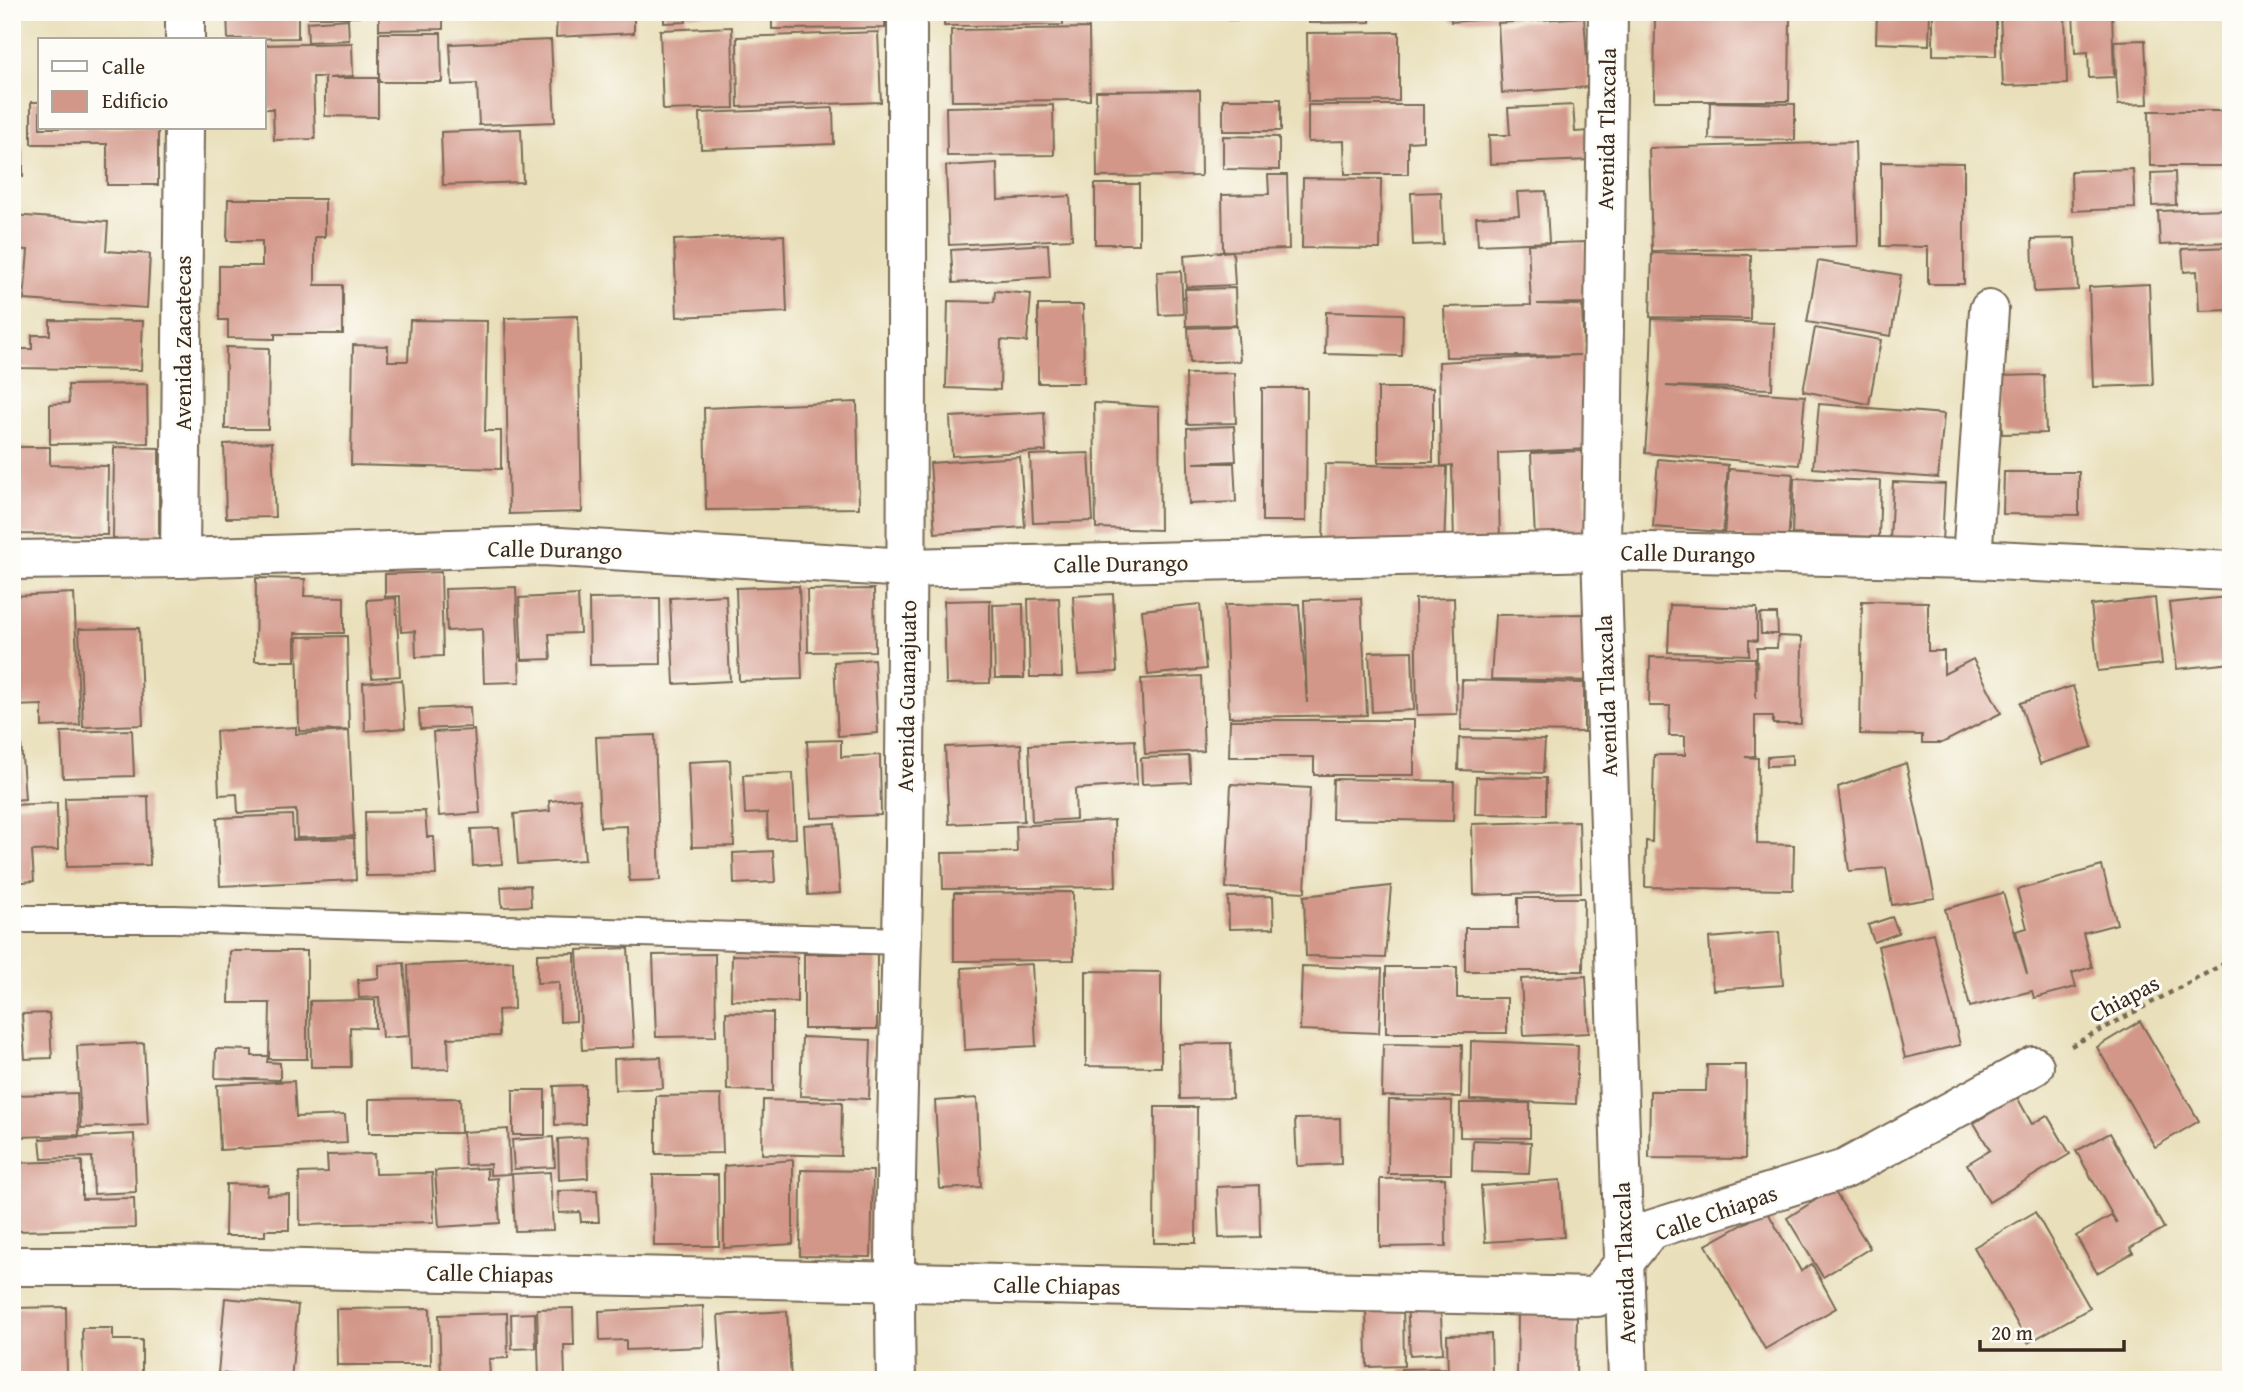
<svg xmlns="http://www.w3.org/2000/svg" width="2243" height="1392" viewBox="0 0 2243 1392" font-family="'Gentium Book Plus',serif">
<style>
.building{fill:#d39789}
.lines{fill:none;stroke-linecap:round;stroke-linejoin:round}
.lane-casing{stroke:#786955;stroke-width:30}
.street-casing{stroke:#786955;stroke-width:42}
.path{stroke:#786955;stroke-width:4.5;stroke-dasharray:5 5;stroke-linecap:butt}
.lane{stroke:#fff;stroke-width:26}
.street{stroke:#fff;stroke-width:38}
.labels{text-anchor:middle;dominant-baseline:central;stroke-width:6;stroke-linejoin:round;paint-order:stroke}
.street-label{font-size:23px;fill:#3b2a1e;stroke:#fdfcf7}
</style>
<rect width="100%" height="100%" fill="#fdfcf7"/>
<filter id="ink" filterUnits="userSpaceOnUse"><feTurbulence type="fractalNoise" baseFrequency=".0143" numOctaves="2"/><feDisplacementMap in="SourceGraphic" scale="14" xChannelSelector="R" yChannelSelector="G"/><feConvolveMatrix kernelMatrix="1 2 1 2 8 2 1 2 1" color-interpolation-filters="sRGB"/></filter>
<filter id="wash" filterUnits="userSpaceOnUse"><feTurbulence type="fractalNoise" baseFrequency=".00686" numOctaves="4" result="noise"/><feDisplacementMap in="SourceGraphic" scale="28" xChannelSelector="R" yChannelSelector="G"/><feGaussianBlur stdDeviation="1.57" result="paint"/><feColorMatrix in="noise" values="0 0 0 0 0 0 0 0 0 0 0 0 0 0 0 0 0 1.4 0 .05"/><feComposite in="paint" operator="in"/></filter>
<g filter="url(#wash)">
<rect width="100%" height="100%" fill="#e9dfba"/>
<g id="blocks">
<g class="building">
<polygon points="227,12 298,12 298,38 228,39"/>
<rect x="309" y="12" width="50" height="5"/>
<polygon points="379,12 443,12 443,29 379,30"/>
<polygon points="557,12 634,12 634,33 556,37"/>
<polygon points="664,12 713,12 713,14 685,15 686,22 664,23"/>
<polygon points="772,12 885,12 885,28 772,29"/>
<polygon points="944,12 1063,12 1063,25 944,26"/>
<polygon points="1228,12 1291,12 1291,19 1228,20"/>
<polygon points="1309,12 1370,12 1370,22 1309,23"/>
<polygon points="1450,12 1545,12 1545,15 1451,22"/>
<polygon points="1877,12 1930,12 1929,45 1876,43"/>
<polygon points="1933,12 1996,12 1996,56 1933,55"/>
<polygon points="2000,12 2065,12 2067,84 2003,86"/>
<polygon points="2073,12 2112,12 2114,77 2089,78 2088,52 2075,53"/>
<polygon points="1655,16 1790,16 1789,101 1654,101"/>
<polygon points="1584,17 1589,87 1502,93 1498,23"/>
<polygon points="348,19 349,40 308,42 307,22"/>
<polygon points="732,27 734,108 663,110 660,30"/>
<polygon points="1089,28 1090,100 952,101 951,30"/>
<polygon points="878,32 881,102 738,107 737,37"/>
<polygon points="1399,32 1399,101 1308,102 1307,33"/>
<polygon points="379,33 441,33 442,82 379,82"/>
<polygon points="551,40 555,122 479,125 477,84 452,85 450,44"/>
<polygon points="2145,40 2148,104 2118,105 2114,41"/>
<polygon points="352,43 353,76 329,78 378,78 378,117 325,116 325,77 313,77 315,139 274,140 273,109 264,109 264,45"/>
<polygon points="2227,45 2231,45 2231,107 2227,108"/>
<polygon points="1200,90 1201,176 1097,177 1096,91"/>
<rect x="1223" y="99" width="58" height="32"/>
<polygon points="31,102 40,102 40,128 158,128 158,185 107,185 107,144 31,144"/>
<polygon points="1710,102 1795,104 1795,140 1709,139"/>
<polygon points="1053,105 1054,155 947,156 946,107"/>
<polygon points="1308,105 1423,105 1423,141 1408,142 1408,174 1345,174 1344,141 1308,142"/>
<polygon points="1573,105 1575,132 1590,131 1590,160 1490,164 1489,135 1510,135 1508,108"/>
<polygon points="833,108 834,144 701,149 700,113"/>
<polygon points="2149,111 2231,111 2231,166 2150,166"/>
<polygon points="521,129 523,182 443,185 441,132"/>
<polygon points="1223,136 1279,137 1279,170 1223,169"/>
<polygon points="1855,142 1858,246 1652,251 1649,148"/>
<polygon points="12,145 23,145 23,177 12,176"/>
<polygon points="1881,162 1964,163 1964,284 1928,284 1928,247 1881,246"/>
<polygon points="997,163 998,200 1070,196 1072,239 949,245 946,166"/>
<polygon points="2133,169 2135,208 2072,211 2071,171"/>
<polygon points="2175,172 2176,205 2152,206 2151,173"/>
<polygon points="1268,175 1287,175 1289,249 1223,251 1222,195 1269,194"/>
<polygon points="1303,178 1381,179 1380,249 1302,248"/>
<rect x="1095" y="184" width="44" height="60"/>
<polygon points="1546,191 1549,242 1478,245 1476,217 1519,215 1517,192"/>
<polygon points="1441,192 1443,244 1413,245 1411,193"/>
<polygon points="228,199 325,199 325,237 315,237 315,285 343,285 343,334 275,334 275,339 228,338 228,320 219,320 219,266 262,266 262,241 227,241"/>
<polygon points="2227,209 2228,242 2160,245 2158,211"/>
<polygon points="12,215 108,222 106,251 150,254 147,308 24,300 28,250 12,249"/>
<polygon points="784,235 787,312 677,317 674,240"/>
<polygon points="2075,238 2078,290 2034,292 2032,239"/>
<polygon points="1585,242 1587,303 1537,304 1582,305 1588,449 1498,453 1500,541 1454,542 1452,465 1441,466 1439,362 1580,355 1446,357 1444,307 1531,305 1528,244"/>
<polygon points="1048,244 1050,277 953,283 951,250"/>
<polygon points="2231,247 2231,310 2199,311 2197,271 2184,272 2182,249"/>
<polygon points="1233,251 1235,285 1186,287 1184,255"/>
<polygon points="1652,253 1751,255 1750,319 1650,317"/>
<polygon points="1818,261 1901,275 1891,336 1807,322"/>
<polygon points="1181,271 1183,314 1159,315 1157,272"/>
<polygon points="2149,284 2153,385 2093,387 2089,287"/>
<polygon points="1235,288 1236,325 1186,326 1185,289"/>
<polygon points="995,291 1031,294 1027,342 1001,340 1000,390 946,388 948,301 994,302"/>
<polygon points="1038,305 1083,305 1084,383 1038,383"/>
<polygon points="1326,312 1403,314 1402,356 1325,354"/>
<polygon points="578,316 582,512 509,514 505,318"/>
<polygon points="1652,319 1774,323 1772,389 1666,386 1805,396 1799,465 1645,453 1650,385"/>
<polygon points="50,320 143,321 141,370 20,368 21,349 32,349 32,335 50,335"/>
<polygon points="410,320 487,321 485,431 501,431 501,469 351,465 353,345 388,346 388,361 408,361"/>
<polygon points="1237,326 1240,361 1190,363 1188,328"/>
<polygon points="1815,328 1881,340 1869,404 1803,391"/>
<polygon points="226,347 269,348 268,429 225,429"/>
<polygon points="12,367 16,367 15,436 12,436"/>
<polygon points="1234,373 1236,423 1187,424 1186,374"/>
<polygon points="2044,375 2046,433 2002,434 2000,376"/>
<polygon points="147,384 148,443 50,444 50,404 69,403 68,385"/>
<polygon points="1262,388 1307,388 1306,521 1262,521"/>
<rect x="1378" y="388" width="55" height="74"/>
<polygon points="857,402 859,508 706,510 704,408"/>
<polygon points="1094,403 1159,407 1160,530 1096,528"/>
<polygon points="1819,404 1944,414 1938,478 1813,468"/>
<polygon points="1044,412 1046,451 952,456 950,417"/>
<polygon points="1234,426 1236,461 1194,463 1234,463 1236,502 1189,504 1187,428"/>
<polygon points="272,442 275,517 226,518 224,444"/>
<polygon points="12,447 50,447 50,465 108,466 107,535 12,534"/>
<polygon points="114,447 159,448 159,541 113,540"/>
<polygon points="1584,451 1587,536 1535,538 1531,453"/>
<polygon points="1089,453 1093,521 1033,523 1030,455"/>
<polygon points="1020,457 1025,527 935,533 930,463"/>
<polygon points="1658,459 1728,465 1723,532 1653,527"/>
<polygon points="1325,464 1447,467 1444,549 1323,545"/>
<polygon points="1729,469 1793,474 1788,542 1724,536"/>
<polygon points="2004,472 2079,472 2079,515 2003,514"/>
<polygon points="1794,478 1881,481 1879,537 1792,534"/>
<polygon points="1893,482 1945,484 1942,542 1890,540"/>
<polygon points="441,572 443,656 416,657 415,631 401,632 400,596 385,597 385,574"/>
<polygon points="256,578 305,579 304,596 344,597 344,633 295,633 295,661 255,661"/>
<polygon points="799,586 802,679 739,681 736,588"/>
<polygon points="516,587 520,682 484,683 482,629 447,631 445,589"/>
<polygon points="874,589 875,651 808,652 807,590"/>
<polygon points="74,593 80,725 42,727 42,705 12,706 12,596"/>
<polygon points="1113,594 1117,672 1078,674 1073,596"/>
<polygon points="578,595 580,633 549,634 551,659 522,660 519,598"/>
<polygon points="726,595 730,681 674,684 670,598"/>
<polygon points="2227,597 2231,632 2231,663 2177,669 2169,603"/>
<polygon points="396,598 400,676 372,678 367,600"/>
<polygon points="660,598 661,664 590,665 589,599"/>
<polygon points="1059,598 1062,677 1030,677 1028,599"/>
<polygon points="1361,598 1367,715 1229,717 1225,605 1299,604 1307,703 1304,600"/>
<polygon points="1454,598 1457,714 1417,715 1415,599"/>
<polygon points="2155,598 2162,664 2098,671 2091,605"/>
<polygon points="990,600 990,683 946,684 944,601"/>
<polygon points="1862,601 1928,602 1928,651 1944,651 1944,674 1973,659 2001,713 1942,743 1922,743 1922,735 1860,734"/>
<polygon points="1023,604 1024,678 995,678 993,605"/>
<polygon points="1200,604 1206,669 1148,675 1142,610"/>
<polygon points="1670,605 1757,608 1757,641 1749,640 1749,655 1668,652"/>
<polygon points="1585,614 1585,681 1491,679 1495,615"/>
<polygon points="1760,614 1777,614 1778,634 1761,634"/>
<polygon points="139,628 143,725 83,727 79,629"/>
<polygon points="347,636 349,730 299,731 297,637"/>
<polygon points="1778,636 1802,637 1801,724 1773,724 1773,716 1755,716 1755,756 1745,757 1758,758 1757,844 1794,845 1793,890 1645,887 1646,841 1652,842 1654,755 1685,755 1685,736 1669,736 1670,706 1649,706 1650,657 1755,658 1756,699 1757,648 1777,648"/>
<polygon points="1412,651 1414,710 1372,712 1369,652"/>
<polygon points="874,659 878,733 838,736 834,662"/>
<polygon points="1201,676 1204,751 1145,754 1141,679"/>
<polygon points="402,680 405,728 365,731 363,683"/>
<polygon points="1462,680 1584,683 1584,732 1461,730"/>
<polygon points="2073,686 2092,747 2040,764 2020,703"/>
<polygon points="470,707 471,727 420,729 419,709"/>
<polygon points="1230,720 1414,720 1414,775 1314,775 1314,757 1229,757"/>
<polygon points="296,727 296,734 349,731 354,836 297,838 296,810 238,813 237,794 219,795 216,731"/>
<polygon points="132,730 134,776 63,778 61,732"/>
<polygon points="474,730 480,813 439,816 433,732"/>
<polygon points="655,735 660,880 629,881 627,826 600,827 596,737"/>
<polygon points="1459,738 1545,740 1543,773 1458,770"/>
<polygon points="841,740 841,757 880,755 881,815 811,818 807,741"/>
<polygon points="1135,740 1137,785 1075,789 1076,819 1032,822 1029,745"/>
<polygon points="12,743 21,743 25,799 12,800"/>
<polygon points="1021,744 1024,821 949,824 945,747"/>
<polygon points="1792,755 1792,765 1767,766 1767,757"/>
<polygon points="1189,756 1191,782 1142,784 1141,758"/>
<polygon points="2229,756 2231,756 2231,789 2224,788"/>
<polygon points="730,760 734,846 692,847 688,762"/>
<polygon points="1906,763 1935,898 1892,905 1886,868 1849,871 1838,787"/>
<polygon points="793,773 796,838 768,839 767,813 745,814 743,775"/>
<polygon points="1476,777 1546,778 1546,815 1475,814"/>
<polygon points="1333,779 1454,781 1453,821 1332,819"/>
<polygon points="1231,784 1310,788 1305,892 1226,888"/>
<polygon points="148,796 150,865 67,867 65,798"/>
<polygon points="580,798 585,860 518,864 514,814 550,811 549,801"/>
<polygon points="57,803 58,850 32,851 34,881 12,883 12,805"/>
<polygon points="425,811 427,837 434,837 436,875 366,876 365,812"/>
<polygon points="292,815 293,840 354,838 356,880 220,886 217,818"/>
<polygon points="1114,820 1116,887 943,889 942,853 1017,852 1016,826"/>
<polygon points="1579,821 1581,892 1474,895 1472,824"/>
<polygon points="835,823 840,893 808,895 804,825"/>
<polygon points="499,828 502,864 473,866 471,829"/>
<polygon points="773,851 775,882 734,884 733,853"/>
<polygon points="2102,866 2117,924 2083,933 2092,967 2072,973 2076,987 2034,998 2032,991 1970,1007 1945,909 2003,893 2027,974 2016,931 2027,928 2017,890"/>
<polygon points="530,885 531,906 502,907 501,887"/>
<polygon points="1391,886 1385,958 1306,956 1304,896"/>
<polygon points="1073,892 1074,960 954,961 954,893"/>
<polygon points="1273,896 1274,928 1229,929 1228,897"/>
<polygon points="1518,898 1584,898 1583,971 1465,971 1465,928 1518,928"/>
<polygon points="1892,917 1899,933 1874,942 1868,925"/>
<polygon points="1779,932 1783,985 1713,990 1709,938"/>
<polygon points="1933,933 1960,1045 1905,1058 1878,946"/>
<polygon points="628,948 634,1047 582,1050 577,950"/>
<polygon points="230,951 307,951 307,1059 269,1059 270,1003 229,1003"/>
<polygon points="575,953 576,1021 560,1022 559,982 537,983 537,954"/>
<polygon points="715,954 716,1036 656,1037 653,955"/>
<rect x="804" y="954" width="73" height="75"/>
<polygon points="732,955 797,957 797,1002 731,1000"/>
<polygon points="513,961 514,1009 498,1010 499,1036 448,1038 449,1069 411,1070 408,965"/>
<polygon points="404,963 409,1036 382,1038 379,997 359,998 358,980 379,978 379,965"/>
<polygon points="1032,964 1036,1046 965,1050 962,968"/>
<polygon points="1302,966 1382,969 1379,1033 1300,1030"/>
<polygon points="1386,967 1457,967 1457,998 1507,998 1507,1033 1386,1033"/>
<polygon points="1086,971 1161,972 1161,1067 1086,1066"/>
<polygon points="1586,976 1589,1033 1524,1036 1521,979"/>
<polygon points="375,1000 375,1028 350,1027 351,1067 311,1067 310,1001"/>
<polygon points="726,1012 773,1013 773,1091 727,1090"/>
<polygon points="49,1013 52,1058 25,1059 22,1014"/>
<polygon points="2140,1021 2199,1121 2155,1147 2097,1047"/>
<polygon points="802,1037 871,1040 869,1099 800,1096"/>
<polygon points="1471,1041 1578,1045 1576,1104 1470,1100"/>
<polygon points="144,1043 148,1125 81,1128 77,1046"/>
<polygon points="1231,1043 1232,1098 1180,1099 1179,1044"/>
<polygon points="1383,1044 1462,1045 1461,1097 1382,1096"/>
<polygon points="216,1049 252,1050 252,1056 268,1056 267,1062 280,1063 280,1080 215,1078"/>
<polygon points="661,1057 663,1088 615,1090 614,1059"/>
<polygon points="1707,1065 1746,1065 1745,1159 1649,1158 1650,1091 1706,1091"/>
<polygon points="294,1081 296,1117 345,1115 347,1143 220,1150 217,1085"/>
<polygon points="585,1085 585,1124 555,1125 554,1086"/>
<rect x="513" y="1090" width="32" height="45"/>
<polygon points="77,1093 79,1135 18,1137 16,1095"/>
<polygon points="721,1095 723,1153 656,1154 656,1096"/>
<polygon points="2017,1097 2032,1124 2047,1115 2070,1154 1989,1202 1967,1164 1990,1150 1974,1123"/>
<polygon points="460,1098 461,1133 369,1133 369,1099"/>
<polygon points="977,1098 981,1187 940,1189 935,1101"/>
<polygon points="763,1100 842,1102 841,1156 762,1154"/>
<polygon points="1389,1100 1452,1101 1451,1174 1388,1174"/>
<polygon points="1460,1103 1530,1103 1530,1138 1460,1137"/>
<polygon points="1155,1107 1197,1107 1196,1243 1154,1243"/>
<polygon points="1340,1118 1341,1164 1297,1166 1295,1119"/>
<polygon points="508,1129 510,1174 490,1175 490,1164 465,1165 463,1132"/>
<polygon points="2110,1133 2164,1228 2130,1248 2133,1253 2097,1273 2076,1236 2111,1216 2117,1223 2076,1151"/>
<polygon points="134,1134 136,1192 94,1194 92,1157 42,1159 40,1139"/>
<polygon points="553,1137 555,1167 514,1169 512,1140"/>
<polygon points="587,1137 588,1178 559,1180 558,1139"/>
<polygon points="1473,1140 1531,1142 1529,1174 1472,1172"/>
<polygon points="374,1154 375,1174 432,1173 434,1222 300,1225 299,1173 328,1172 327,1155"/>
<polygon points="793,1160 793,1244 724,1248 724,1166"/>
<polygon points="82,1161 82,1199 134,1198 135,1228 16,1231 16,1242 12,1242 12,1163"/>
<polygon points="487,1168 487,1179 497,1178 500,1223 439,1227 435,1171"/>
<polygon points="801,1170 873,1171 871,1257 800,1256"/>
<polygon points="550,1172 553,1230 515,1231 512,1174"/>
<polygon points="653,1175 718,1175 719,1246 654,1246"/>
<polygon points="1445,1178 1446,1246 1380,1247 1380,1179"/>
<polygon points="1560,1180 1564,1237 1485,1242 1481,1186"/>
<polygon points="226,1184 268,1185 267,1195 289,1194 289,1230 265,1230 265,1236 225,1236"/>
<polygon points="1259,1185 1260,1237 1219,1238 1217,1187"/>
<polygon points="1833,1189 1870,1248 1823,1277 1787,1218"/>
<polygon points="597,1190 599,1222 581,1222 580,1212 559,1213 558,1191"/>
<polygon points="1767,1211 1801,1271 1812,1264 1836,1308 1765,1349 1706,1245"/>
<polygon points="2035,1212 2090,1308 2028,1343 1974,1247"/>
<polygon points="225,1298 298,1305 291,1380 218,1373"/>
<polygon points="1440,1299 1443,1353 1410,1355 1407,1301"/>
<polygon points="1403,1302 1404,1366 1367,1367 1366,1303"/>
<polygon points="703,1306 704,1347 626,1350 626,1340 600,1341 599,1311"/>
<polygon points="66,1307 67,1380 12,1380 12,1308"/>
<polygon points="430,1308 431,1365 337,1365 336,1309"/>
<polygon points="573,1308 574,1345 564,1345 565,1380 539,1380 537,1309"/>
<polygon points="787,1311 791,1380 722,1380 718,1315"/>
<polygon points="507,1313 508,1358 489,1359 490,1377 441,1379 439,1315"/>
<polygon points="535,1313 536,1348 512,1349 511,1314"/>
<polygon points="1518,1313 1577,1315 1576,1380 1517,1379"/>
<polygon points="82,1328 113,1328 113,1340 142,1340 142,1380 83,1380"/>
<polygon points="1491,1334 1492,1376 1448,1377 1447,1335"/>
<polygon points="1445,1368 1446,1380 1401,1380 1401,1369"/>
</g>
</g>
</g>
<g filter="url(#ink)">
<use href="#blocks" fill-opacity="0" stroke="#786955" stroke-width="2"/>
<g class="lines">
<g class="lane-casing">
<polyline id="lane" points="12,919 174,919 902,941"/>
</g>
<g class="street-casing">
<g id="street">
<polyline points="1608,12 1601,551 1628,1380"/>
<polyline points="185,40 185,12"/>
<polyline points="180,558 184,128"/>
<polyline points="1972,559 1989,310"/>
<polyline points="12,560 180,558 543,546 908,568 1601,551 1972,559 2231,571"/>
<polyline points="12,1266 171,1266 1597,1297 1650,1230 1845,1169 2034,1066"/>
<path d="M896 1380C892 1201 901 1022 904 844 908 567 907 289 907 12"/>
</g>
</g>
<polyline class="path" points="2071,1046 2231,960"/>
<use href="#lane" class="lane"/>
<use href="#street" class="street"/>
</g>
</g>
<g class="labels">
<g class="street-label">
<text transform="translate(1606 129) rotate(-89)">Avenida Tlaxcala</text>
<text transform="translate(182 343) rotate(-90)">Avenida Zacatecas</text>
<text transform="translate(555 549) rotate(1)">Calle Durango</text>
<text transform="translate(1688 553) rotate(1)">Calle Durango</text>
<text transform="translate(1121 563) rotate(-1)">Calle Durango</text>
<text transform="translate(906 696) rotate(-89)">Avenida Guanajuato</text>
<text transform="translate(1606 696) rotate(-92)">Avenida Tlaxcala</text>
<text transform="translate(2124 998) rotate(-28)">Chiapas</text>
<text transform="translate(1716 1212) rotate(-19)">Calle Chiapas</text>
<text transform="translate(1624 1263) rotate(-92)">Avenida Tlaxcala</text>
<text transform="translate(490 1273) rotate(1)">Calle Chiapas</text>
<text transform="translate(1057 1285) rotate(1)">Calle Chiapas</text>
</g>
</g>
<rect width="2243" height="1392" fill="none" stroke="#fdfcf7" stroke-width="42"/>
<rect x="38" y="38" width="228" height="91" fill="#fdfcf7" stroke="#afa8a0" stroke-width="2"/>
<rect x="52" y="61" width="35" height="10" fill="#ffffff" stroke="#afa8a0" stroke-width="2"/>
<text x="102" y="74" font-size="21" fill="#3b2a1e">Calle</text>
<rect x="52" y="91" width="35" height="21" fill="#d39789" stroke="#afa8a0" stroke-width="2"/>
<text x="102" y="108" font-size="21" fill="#3b2a1e">Edificio</text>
<path d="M1980 1340v10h144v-10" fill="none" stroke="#3b2a1e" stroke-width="3.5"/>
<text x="1991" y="1340" font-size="21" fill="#3b2a1e" stroke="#fdfcf7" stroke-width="5" paint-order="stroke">20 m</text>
</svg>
